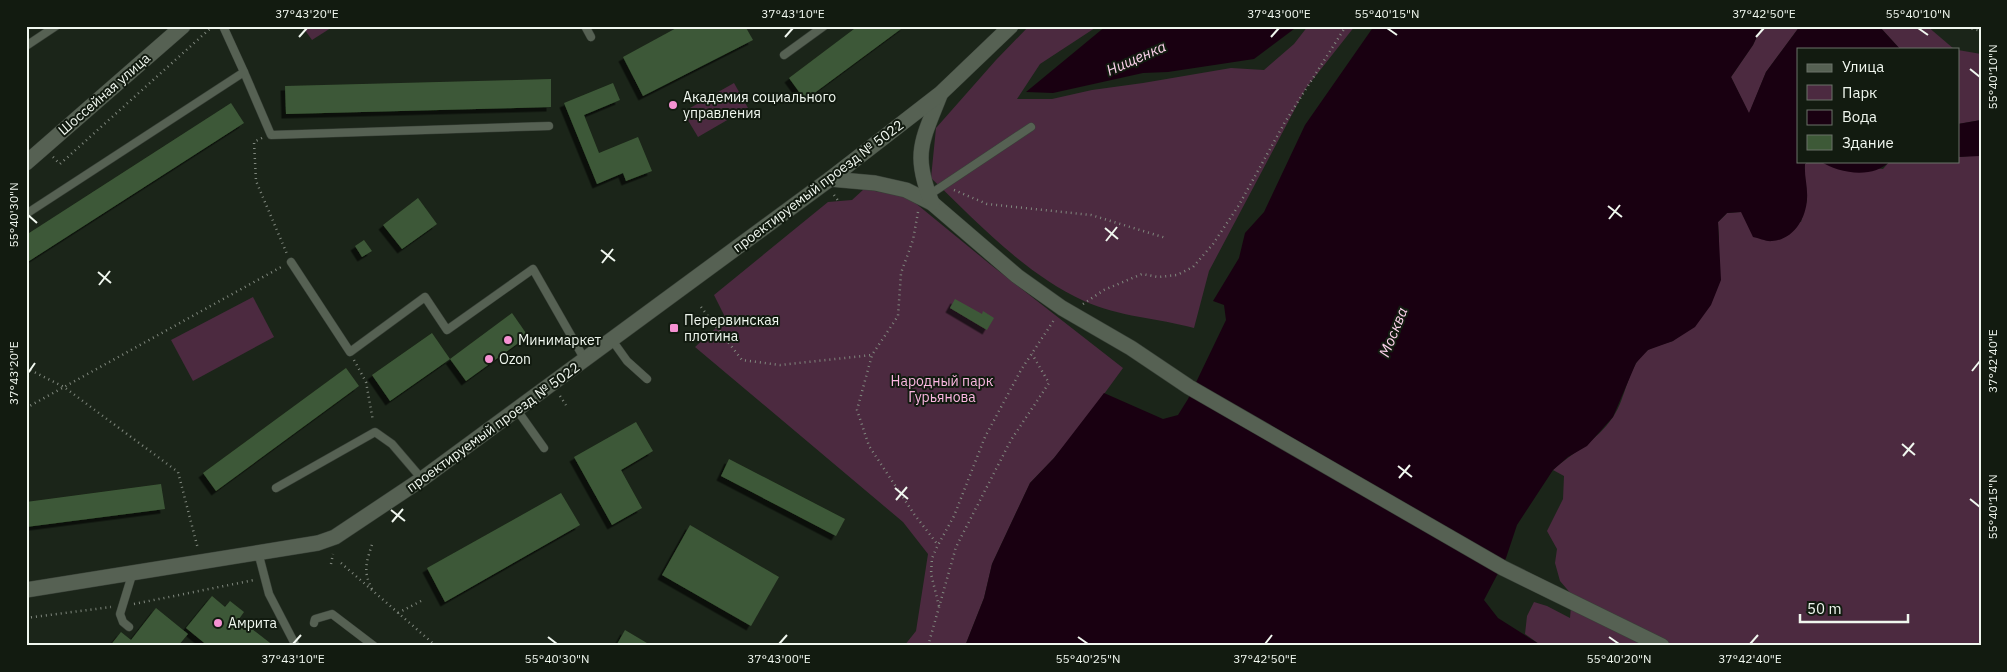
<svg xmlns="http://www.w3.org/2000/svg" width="2007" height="672" viewBox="0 0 2007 672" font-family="'IBM Plex Sans',sans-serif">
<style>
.green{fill:#4c2a40}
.water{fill:#190011}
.building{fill:#3d5937;filter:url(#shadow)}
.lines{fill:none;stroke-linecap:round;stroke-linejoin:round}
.lane-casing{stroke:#394138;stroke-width:9}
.street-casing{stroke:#394138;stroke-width:16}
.secondary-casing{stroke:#394138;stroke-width:16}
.path{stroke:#80887e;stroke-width:2.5;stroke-dasharray:1 4;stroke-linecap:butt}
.lane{stroke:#566153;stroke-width:8}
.street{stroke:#566153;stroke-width:15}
.secondary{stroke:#566153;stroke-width:15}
.ticks{fill:none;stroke:#f0f7ef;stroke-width:2}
.poi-dot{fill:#f591d2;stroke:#121b10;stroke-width:2}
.labels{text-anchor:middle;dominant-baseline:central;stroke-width:4;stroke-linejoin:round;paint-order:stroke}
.street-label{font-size:14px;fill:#f0f7ef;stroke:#121b10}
.poi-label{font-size:14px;fill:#f0f7ef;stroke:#121b10;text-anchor:start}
.park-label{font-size:14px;fill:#fbb7e1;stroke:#121b10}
.water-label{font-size:15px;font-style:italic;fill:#fcd2eb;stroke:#121b10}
.neatline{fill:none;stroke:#f0f7ef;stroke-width:2}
.ticks-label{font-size:12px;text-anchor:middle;fill:#f0f7ef}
</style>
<defs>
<filter id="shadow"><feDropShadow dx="-4.5" dy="4.5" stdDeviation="0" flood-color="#0009"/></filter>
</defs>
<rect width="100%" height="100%" fill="#1b2519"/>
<g class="green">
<polygon points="302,26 334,26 312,40"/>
<path d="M1029 26H1098L1040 64 1017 99H1052L1092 90 1143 83 1231 68 1264 70 1294 44 1308 26H1355L1306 88 1209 271 1194 328C1158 318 1119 317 1084 301 1024 273 978 223 931 178L936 128 996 60Z"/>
<polygon points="1762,26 1800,26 1766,72 1749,114 1731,77 1753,45"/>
<polygon points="1879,26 1927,26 1954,49 1900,49"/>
<polygon points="1958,50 1981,54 1981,120 1958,124"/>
<polygon points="734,83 748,108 698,137 683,112"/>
<path d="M1981 155V646H1542L1525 634 1527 616 1534 602 1547 606 1570 618 1572 595 1560 581 1555 563 1557 549 1547 531 1563 499 1564 476 1553 470C1574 451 1596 442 1613 417 1627 397 1627 365 1648 350 1654 346 1665 344 1673 341L1719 239 1718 222 1727 213 1741 212 1801 222 1807 200 1804 178 1805 164 1808 161 1883 169 1890 161H1958V157Z"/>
<polygon points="864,189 908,197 991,265 1123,368 1080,427 1054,458 1030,483 992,564 984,598 965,646 904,646 916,631 928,554 903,522 695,347 726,319 714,295 828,202 852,200"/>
<polygon points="253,297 274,337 193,381 171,340"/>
</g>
<g class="water">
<polygon points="1106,26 1298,26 1254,59 1168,72 1143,73 1053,93 1026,92"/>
<path d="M1374 26H1762L1753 45 1731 77 1749 113 1766 72 1800 26H1879L1900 49H1798V161H1808L1805 164C1804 176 1808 187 1807 199 1806 219 1793 240 1772 241 1767 242 1759 238 1753 237L1741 212 1727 213 1718 222 1721 280 1711 305 1695 327 1673 341 1648 350 1636 363 1613 417 1587 446 1568 457 1553 470 1517 525 1506 558 1484 600 1498 618 1542 646H965L984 598 992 564 1030 483 1054 458 1104 393 1163 419 1178 415 1188 399 1226 320 1224 305 1213 301 1239 258 1245 233 1264 212 1305 125Z"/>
<polygon points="1981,120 1980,156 1958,157 1958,124"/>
<path d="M1820 161H1890C1874 179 1839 174 1820 161Z"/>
</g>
<g class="building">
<polygon points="680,26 745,26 753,40 643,96 623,57"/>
<polygon points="858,26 905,26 805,100 789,78"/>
<polygon points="551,79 551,107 286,114 285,86"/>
<polygon points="613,83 620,100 584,115 599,153 638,137 652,171 626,181 623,173 597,184 564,103"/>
<polygon points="231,103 244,123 26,263 26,235"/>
<polygon points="418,198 437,224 402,249 383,225"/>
<polygon points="364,240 372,251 362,257 355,246"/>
<polygon points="955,299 982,314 983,311 994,318 987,330 950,308"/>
<polygon points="512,313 528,336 466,381 450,359"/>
<polygon points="432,333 450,359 390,401 372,375"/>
<polygon points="346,368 359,386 216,491 203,473"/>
<polygon points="636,422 653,451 621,470 642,508 612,525 574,457"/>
<polygon points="729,459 845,519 836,536 721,476"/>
<polygon points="161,484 165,509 26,527 26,502"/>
<polygon points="561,493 580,525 445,602 427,568"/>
<polygon points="690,525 779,577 751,626 662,575"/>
<polygon points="212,596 225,607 230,601 244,612 239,619 274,646 208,646 186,628"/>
<polygon points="156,608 188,634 178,646 110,646 121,632 131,640"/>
<polygon points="625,630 652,646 616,646"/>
</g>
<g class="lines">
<g class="lane-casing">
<g id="lane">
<polyline points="585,26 591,37"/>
<polyline points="26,46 56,26"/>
<polyline points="784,55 824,26"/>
<polyline points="244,72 271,135 549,126"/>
<polyline points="929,195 1031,127"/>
<polyline points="26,214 244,72 223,26"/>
<polyline points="291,262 350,352 425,297 447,330 533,269 585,360"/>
<polyline points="612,340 627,361 647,379"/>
<polyline points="517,410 544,448"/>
<polyline points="276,488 375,432 392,444 422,479"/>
<polyline points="258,552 269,594 296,646"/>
<polyline points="314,623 315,619 332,614 374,646"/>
<polyline points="129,627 123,622 120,614 132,575"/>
</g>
</g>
<g class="street-casing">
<g id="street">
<polyline points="830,179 875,183 906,190 932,203 1017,276 1062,308 1131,348 1189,387 1503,568 1662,646"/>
<path d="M932 203C912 154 922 141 940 95"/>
<polyline points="26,590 318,543 335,537 422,479 830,179 941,93 1011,26"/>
</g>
</g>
<g class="secondary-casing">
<polyline id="secondary" points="26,163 183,26"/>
</g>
<g class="path">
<polyline points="1962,26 1981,31"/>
<polyline points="262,138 254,142 256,181 287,254"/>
<polyline points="53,157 60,164 213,26"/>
<polyline points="954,190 987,204 1091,215 1166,238"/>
<polyline points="834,195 839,202"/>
<polyline points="918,212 913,240 901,273 898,316 872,355 857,410 869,446 914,514 938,545"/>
<polyline points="1083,304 1104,290 1142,274 1158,277 1177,275 1193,267 1213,244 1239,205 1285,122 1346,26"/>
<polyline points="701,307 742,360 780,365 872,355"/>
<polyline points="354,360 366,382 373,421"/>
<polyline points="26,368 64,387 178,472 198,549"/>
<polyline points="560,396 566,405"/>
<polyline points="26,408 283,266"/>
<polyline points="341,563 436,646"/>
<polyline points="331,564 333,554"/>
<path d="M372 589C362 570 367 561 373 541"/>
<polyline points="134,604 254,580"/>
<polyline points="939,606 931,574 932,558 938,545 954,516 985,437 1021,370 1054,320"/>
<polyline points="398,613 421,601"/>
<polyline points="26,618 111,607"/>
<polyline points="928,646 956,547 1011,440 1049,383 1032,354"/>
</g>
<use href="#lane" class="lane"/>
<use href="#street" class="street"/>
<use href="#secondary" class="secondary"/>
</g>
<path class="ticks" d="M1387 28 1397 35M1918 28 1928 35M299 37 307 28M785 37 793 28M1271 37 1279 28M1756 37 1764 28M1970 69 1980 77M1608 206 1622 217M28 215 37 223M1609 219 1620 205M1105 228 1118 239M1106 241 1117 227M601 250 615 261M602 263 613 249M98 272 111 283M99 285 110 271M1972 371 1980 361M28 373 35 363M1902 444 1915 455M1903 456 1914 443M1398 466 1412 477M1399 478 1410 465M895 488 908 499M1970 499 1980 507M896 500 907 487M391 510 405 521M392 522 403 509M548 637 557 644M1078 637 1088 644M1609 637 1619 644M293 644 301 635M779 644 787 635M1265 644 1272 635M1750 644 1758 635"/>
<g class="poi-dot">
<circle cx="673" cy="105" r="5"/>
<rect x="669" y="323" width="10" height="10" rx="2.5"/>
<circle cx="508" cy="340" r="5"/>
<circle cx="489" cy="359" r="5"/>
<circle cx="218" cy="623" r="5"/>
</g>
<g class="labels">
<g class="street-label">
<text transform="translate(104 94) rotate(-41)">Шоссейная улица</text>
<text transform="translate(818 186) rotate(-37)">проектируемый проезд № 5022</text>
<text transform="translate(493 427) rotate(-36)">проектируемый проезд № 5022</text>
</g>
<g class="poi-label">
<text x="683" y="97">Академия социального<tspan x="683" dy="16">управления</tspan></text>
<text x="684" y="320">Перервинская<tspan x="684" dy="16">плотина</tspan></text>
<text x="518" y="340">Минимаркет</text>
<text x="499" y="359">Ozon</text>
<text x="228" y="623">Амрита</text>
</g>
<g class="park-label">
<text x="942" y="381">Народный парк<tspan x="942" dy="16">Гурьянова</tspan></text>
</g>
<g class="water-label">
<text transform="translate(1136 58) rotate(-24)">Нищенка</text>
<text transform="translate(1393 332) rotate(-68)">Москва</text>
</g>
</g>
<rect width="2007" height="672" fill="none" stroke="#121b10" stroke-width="55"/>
<rect x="1797" y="48" width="162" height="115" fill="#121b10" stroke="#6b7369"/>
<rect x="1807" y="64" width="25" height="8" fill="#566153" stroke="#6b7369"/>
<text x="1842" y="72" font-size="15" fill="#f0f7ef">Улица</text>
<rect x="1807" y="85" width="25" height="15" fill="#4c2a40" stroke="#6b7369"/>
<text x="1842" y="98" font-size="15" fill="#f0f7ef">Парк</text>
<rect x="1807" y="110" width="25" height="15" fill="#190011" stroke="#6b7369"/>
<text x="1842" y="122" font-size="15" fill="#f0f7ef">Вода</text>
<rect x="1807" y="135" width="25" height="15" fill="#3d5937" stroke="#6b7369"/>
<text x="1842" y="148" font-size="15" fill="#f0f7ef">Здание</text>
<path d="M1800 614v8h108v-8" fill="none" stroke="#f0f7ef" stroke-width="2.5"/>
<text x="1807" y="614" font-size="15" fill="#f0f7ef" stroke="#121b10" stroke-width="4" paint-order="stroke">50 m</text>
<rect x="28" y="28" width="1952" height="616" class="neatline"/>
<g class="ticks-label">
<text x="307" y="18">37°43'20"E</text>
<text x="793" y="18">37°43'10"E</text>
<text x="1279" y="18">37°43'00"E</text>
<text x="1387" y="18">55°40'15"N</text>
<text x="1764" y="18">37°42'50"E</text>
<text x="1918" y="18">55°40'10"N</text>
<text transform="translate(1993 77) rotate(-90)" y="4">55°40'10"N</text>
<text transform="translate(14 215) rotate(-90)" y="4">55°40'30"N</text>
<text transform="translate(1993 361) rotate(-90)" y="4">37°42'40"E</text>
<text transform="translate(14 373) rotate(-90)" y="4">37°43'20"E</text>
<text transform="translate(1993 507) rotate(-90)" y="4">55°40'15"N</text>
<text x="293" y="663">37°43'10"E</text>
<text x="557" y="663">55°40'30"N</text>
<text x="779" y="663">37°43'00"E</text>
<text x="1088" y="663">55°40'25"N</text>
<text x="1265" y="663">37°42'50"E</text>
<text x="1619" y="663">55°40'20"N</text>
<text x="1750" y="663">37°42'40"E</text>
</g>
</svg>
